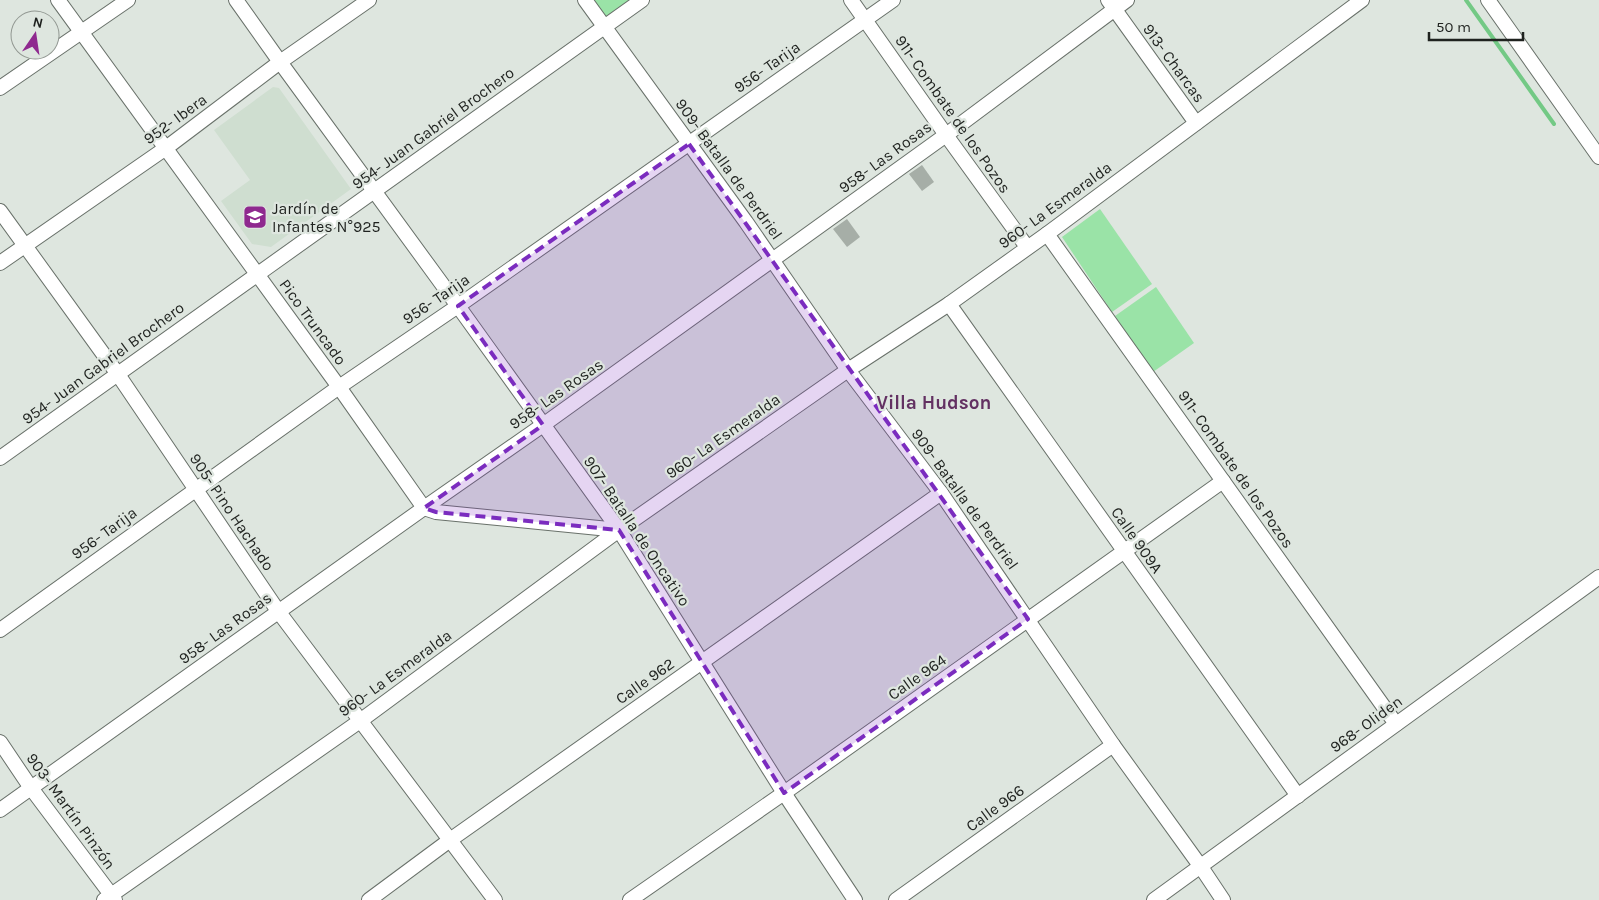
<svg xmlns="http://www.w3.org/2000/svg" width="1599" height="900" viewBox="0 0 1599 900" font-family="Karla,sans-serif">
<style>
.built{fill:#cfded0}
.green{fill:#9ae3a7}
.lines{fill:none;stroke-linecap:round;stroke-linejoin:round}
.stream{stroke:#73c985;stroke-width:4}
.building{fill:#a6aea7}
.street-casing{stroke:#69716a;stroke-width:16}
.street{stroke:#fff;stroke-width:14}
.marked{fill:#7b2cbf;fill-opacity:0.2;stroke:#7b2cbf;stroke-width:4;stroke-dasharray:10 6;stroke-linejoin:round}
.labels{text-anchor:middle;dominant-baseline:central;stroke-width:4.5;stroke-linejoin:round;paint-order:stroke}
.street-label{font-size:16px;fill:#1f221f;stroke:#dee6df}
.poi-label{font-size:16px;fill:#1f221f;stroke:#dee6df;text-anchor:start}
.quarter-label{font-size:19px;font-weight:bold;fill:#633162;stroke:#dee6df}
</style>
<rect width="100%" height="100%" fill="#dee6df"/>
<polygon class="built" points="273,87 279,88 351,189 271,247 252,244 221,201 250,180 214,130"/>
<g class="green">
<polygon points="591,0 634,0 605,20"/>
<polygon points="1100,209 1152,284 1112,312 1062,237"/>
<polygon points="1156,287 1194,343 1153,372 1115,316"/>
</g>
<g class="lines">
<polyline class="stream" points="1466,0 1554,124"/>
</g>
<g class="building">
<polygon points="922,165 934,182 922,191 909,174"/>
<polygon points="847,219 860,237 847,247 833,229"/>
</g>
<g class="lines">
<g class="street-casing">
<g id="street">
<polyline points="58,0 339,387 424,508 436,512 619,530"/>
<polyline points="236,0 280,62 458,306 619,530 784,793 855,900"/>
<polyline points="585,0 746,222 848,370 941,493 1113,745 1201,867 1223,900"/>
<polyline points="851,0 946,135 1027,247"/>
<polyline points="1108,0 1196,123"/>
<polyline points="1488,0 1599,157"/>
<polyline points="0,88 128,0"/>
<polyline points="0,211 117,373 278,611 495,900"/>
<polyline points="1047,234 1396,724"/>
<polyline points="0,263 166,148 280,62 369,0"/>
<polyline points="949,304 1298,796"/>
<polyline points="0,458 642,0"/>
<polyline points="0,630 339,387 458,306 893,0"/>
<polyline points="0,742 31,788 115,900"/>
<polyline points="0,810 424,508 543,425 946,135 1127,0"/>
<polyline points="104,900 360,721 619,530 848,370 949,304 1047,234 1362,0"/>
<polyline points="369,900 450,840 941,493"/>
<polyline points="630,900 784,793 1223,481"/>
<polyline points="896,900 1113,745"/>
<polyline points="1154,900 1599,577"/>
</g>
</g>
<use href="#street" class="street"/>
</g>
<path class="marked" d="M689 144 1028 619 784 793 619 530 436 512 424 508 543 425 458 306Z"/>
<defs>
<g id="school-square" transform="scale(1.25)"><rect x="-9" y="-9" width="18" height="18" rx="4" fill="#8f298f" stroke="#dee6df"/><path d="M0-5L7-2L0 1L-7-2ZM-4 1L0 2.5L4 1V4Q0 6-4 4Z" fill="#fff"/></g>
</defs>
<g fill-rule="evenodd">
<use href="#school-square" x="255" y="217"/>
</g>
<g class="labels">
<g class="street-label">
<text transform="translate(1174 63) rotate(54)">913- Charcas</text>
<text transform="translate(767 67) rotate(-35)">956- Tarija</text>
<text transform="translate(953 114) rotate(55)">911- Combate de los Pozos</text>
<text transform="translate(175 119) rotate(-36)">952- Ibera</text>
<text transform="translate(433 128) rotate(-36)">954- Juan Gabriel Brochero</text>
<text transform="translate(885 157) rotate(-36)">958- Las Rosas</text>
<text transform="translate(729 169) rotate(54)">909- Batalla de Perdriel</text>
<text transform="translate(1055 205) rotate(-36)">960- La Esmeralda</text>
<text transform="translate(436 299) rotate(-34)">956- Tarija</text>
<text transform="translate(313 322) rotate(54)">Pico Truncado</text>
<text transform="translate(103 363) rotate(-36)">954- Juan Gabriel Brochero</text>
<text transform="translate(556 394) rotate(-35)">958- Las Rosas</text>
<text transform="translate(723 436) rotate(-35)">960- La Esmeralda</text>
<text transform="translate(1236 469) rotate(55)">911- Combate de los Pozos</text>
<text transform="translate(965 499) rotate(54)">909- Batalla de Perdriel</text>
<text transform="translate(232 512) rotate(56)">905- Pino Hachado</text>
<text transform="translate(637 531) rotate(56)">907- Batalla de Oncativo</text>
<text transform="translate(104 533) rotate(-36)">956- Tarija</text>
<text transform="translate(1137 540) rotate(55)">Calle 909A</text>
<text transform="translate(225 628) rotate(-36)">958- Las Rosas</text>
<text transform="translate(395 673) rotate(-36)">960- La Esmeralda</text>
<text transform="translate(917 677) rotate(-35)">Calle 964</text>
<text transform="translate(645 681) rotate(-35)">Calle 962</text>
<text transform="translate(1366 724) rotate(-36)">968- Oliden</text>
<text transform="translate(995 808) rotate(-36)">Calle 966</text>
<text transform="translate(71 811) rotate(54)">903- Martín Pinzón</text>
</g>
<g class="poi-label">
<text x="272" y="208">Jardín de<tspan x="272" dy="18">Infantes N°925</tspan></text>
</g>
<g class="quarter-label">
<text x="934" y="403">Villa Hudson</text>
</g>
</g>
<g transform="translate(35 35) rotate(13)"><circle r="24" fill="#dee6df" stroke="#929892"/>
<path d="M0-4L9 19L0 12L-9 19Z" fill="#8f298f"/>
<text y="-8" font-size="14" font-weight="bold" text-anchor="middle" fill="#1f221f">N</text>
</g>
<path d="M1429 32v8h94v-8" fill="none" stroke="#1f221f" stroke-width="2.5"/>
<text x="1436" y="32" font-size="15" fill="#1f221f" stroke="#dee6df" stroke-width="4" paint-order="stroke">50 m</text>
</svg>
